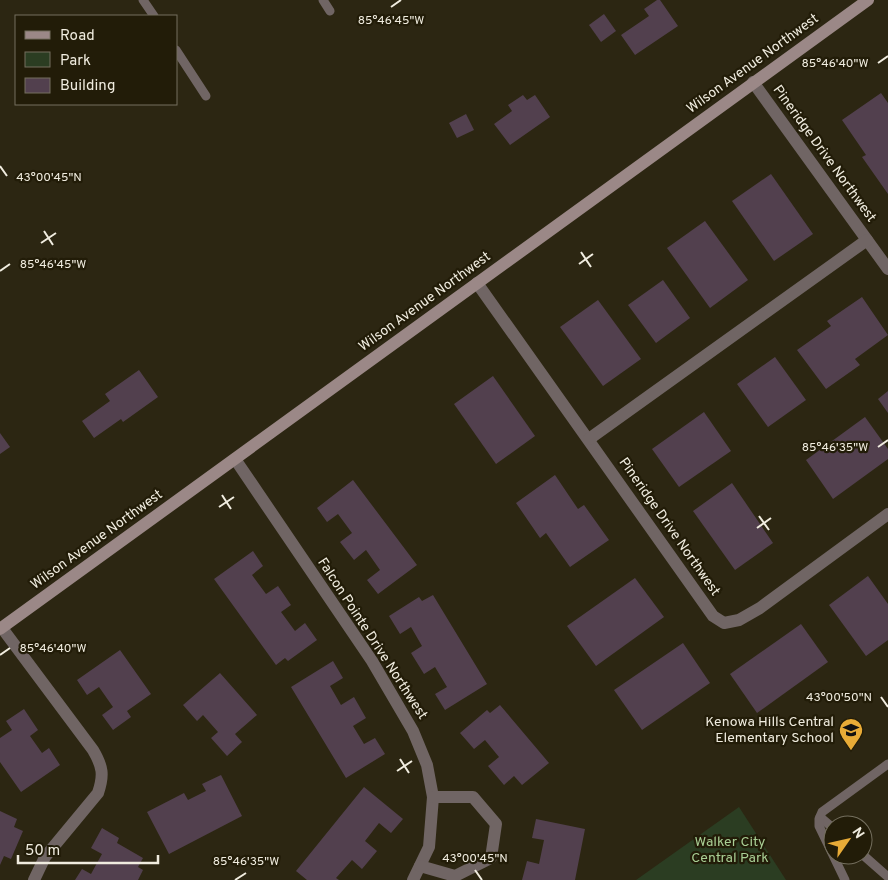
<svg xmlns="http://www.w3.org/2000/svg" width="888" height="880" viewBox="0 0 888 880" font-family="Overpass,sans-serif">
<style>
.green{fill:#2b3d22}
.building{fill:#52404e}
.lines{fill:none;stroke-linecap:round;stroke-linejoin:round}
.service{stroke:#706564;stroke-width:9}
.minor{stroke:#706564;stroke-width:12}
.secondary{stroke:#9b8887;stroke-width:12}
.ticks{fill:none;stroke:#f0ecdf;stroke-width:2}
.labels{text-anchor:middle;dominant-baseline:central;stroke-width:4.5;stroke-linejoin:round;paint-order:stroke}
.street-label{font-size:14px;fill:#f0ecdf;stroke:#221c08}
.poi-label{font-size:14px;fill:#f0ecdf;stroke:#221c08;text-anchor:end}
.park-label{font-size:14px;fill:#a9cf95;stroke:#221c08}
.ticks-label{font-size:12px;text-anchor:middle;fill:#f0ecdf;stroke:#221c08;stroke-width:4.5;stroke-linejoin:round;paint-order:stroke}
</style>
<rect width="100%" height="100%" fill="#2c2612"/>
<polygon class="green" points="739,807 786,880 636,880"/>
<g class="building">
<polygon points="657,0 660,0 678,26 635,55 621,35 649,16 644,9"/>
<polygon points="604,14 616,31 601,42 589,25"/>
<polygon points="881,93 888,103 888,194 862,157 866,155 842,120"/>
<polygon points="523,95 527,100 535,95 550,117 510,145 494,124 512,111 508,105"/>
<polygon points="466,114 474,130 457,138 449,123"/>
<polygon points="771,174 813,234 774,261 732,201"/>
<polygon points="705,221 748,280 710,308 667,248"/>
<polygon points="663,280 690,318 656,343 628,305"/>
<polygon points="862,297 888,335 855,359 860,365 826,389 797,350 831,326 827,321"/>
<polygon points="598,300 641,359 603,386 560,327"/>
<polygon points="775,357 806,400 768,427 737,384"/>
<polygon points="139,370 158,397 123,422 121,419 94,438 82,421 110,401 105,394"/>
<polygon points="493,376 535,436 496,464 454,404"/>
<polygon points="888,391 888,413 878,399"/>
<polygon points="704,412 731,451 679,487 652,449"/>
<polygon points="865,417 888,449 888,459 833,499 806,460"/>
<polygon points="0,433 10,447 0,454"/>
<polygon points="555,475 578,509 584,505 609,540 570,567 546,533 540,538 516,503"/>
<polygon points="353,480 417,565 378,594 367,580 380,570 366,550 354,560 340,542 352,533 338,514 327,522 317,508"/>
<polygon points="732,483 773,543 735,570 693,511"/>
<polygon points="253,551 263,566 252,575 266,594 278,586 291,605 281,612 295,631 305,623 317,640 288,661 285,658 276,665 214,579"/>
<polygon points="868,576 888,604 888,640 866,656 829,605"/>
<polygon points="635,578 664,617 596,666 567,626"/>
<polygon points="433,595 487,684 445,710 435,694 447,687 435,667 424,674 411,653 422,646 411,627 400,634 389,616 419,597 422,601"/>
<polygon points="801,624 828,662 757,713 730,674"/>
<polygon points="683,643 710,683 642,730 614,690"/>
<polygon points="120,650 151,694 127,711 131,717 113,730 102,715 113,707 99,687 87,695 77,680"/>
<polygon points="333,661 343,678 330,686 341,705 354,697 366,718 353,726 364,744 375,738 385,754 346,778 291,687"/>
<polygon points="220,673 257,715 235,734 242,742 227,756 211,738 218,732 203,715 197,721 183,705"/>
<polygon points="500,705 549,763 522,785 514,776 504,785 488,766 499,757 485,740 474,749 460,733 487,710 490,713"/>
<polygon points="24,709 38,730 30,736 42,753 49,748 60,765 21,792 0,762 0,738 12,730 6,721"/>
<polygon points="221,775 242,816 169,854 147,812 184,793 188,800 206,791 202,784"/>
<polygon points="364,787 403,819 391,833 379,823 365,841 377,851 362,869 352,860 336,878 339,880 307,880 296,871"/>
<polygon points="0,811 17,819 14,827 23,831 11,859 4,856 0,865"/>
<polygon points="536,819 585,829 575,880 522,880 527,861 539,864 544,840 532,838"/>
<polygon points="102,828 119,838 117,843 143,858 138,867 143,870 138,880 75,880 82,869 91,874 102,854 91,848"/>
</g>
<g class="lines">
<g class="service">
<polyline points="143,0 154,16"/>
<polyline points="323,0 330,11"/>
<polyline points="176,50 206,96"/>
<polyline points="820,817 833,828"/>
<polyline points="863,855 888,877"/>
<polyline points="845,880 819,826 819,819 822,812 888,764"/>
</g>
<g class="minor">
<polyline points="753,82 888,269"/>
<polyline points="477,283 713,616 724,623 739,620 760,608 888,514"/>
<polyline points="589,439 867,240"/>
<polyline points="235,459 372,661 413,731 427,765 433,797 429,847 413,880"/>
<path d="M2 628 93 750C103 767 104 775 98 793L45 857 34 880"/>
<polyline points="420,866 455,876 491,858 496,824 473,797 433,797"/>
</g>
<polyline class="secondary" points="0,629 868,0"/>
</g>
<path class="ticks" d="M391 7 401 0M878 63 888 56M0 166 7 176M44 231 53 245M41 243 56 233M581 252 591 267M579 264 593 254M0 271 10 264M878 447 888 440M222 495 231 509M219 507 234 497M759 516 769 530M757 528 771 518M0 655 10 648M881 697 888 707M400 759 409 773M397 771 412 761M475 870 482 880M235 880 246 873"/>
<defs>
<g id="school-pin" transform="scale(1.25)"><path d="M0 17L-7.5 6A9.5 9.5 0 1 1 7.5 6Z" fill="#e8ab37" stroke="#221c08"/><path d="M0-5L7-2L0 1L-7-2ZM-4 1L0 2.5L4 1V4Q0 6-4 4Z" fill="#111"/></g>
</defs>
<g fill-rule="evenodd">
<use href="#school-pin" x="851" y="730"/>
</g>
<g class="labels">
<g class="street-label">
<text transform="translate(753 64) rotate(-36)">Wilson Avenue Northwest</text>
<text transform="translate(824 154) rotate(54)">Pineridge Drive Northwest</text>
<text transform="translate(425 302) rotate(-36)">Wilson Avenue Northwest</text>
<text transform="translate(669 527) rotate(55)">Pineridge Drive Northwest</text>
<text transform="translate(97 540) rotate(-36)">Wilson Avenue Northwest</text>
<text transform="translate(372 639) rotate(57)">Falcon Pointe Drive Northwest</text>
</g>
<g class="poi-label">
<text x="834" y="722">Kenowa Hills Central<tspan x="834" dy="16">Elementary School</tspan></text>
</g>
<g class="park-label">
<text x="730" y="842">Walker City<tspan x="730" dy="16">Central Park</tspan></text>
</g>
</g>
<g class="ticks-label">
<text x="391" y="24">85°46'45"W</text>
<text x="835" y="67">85°46'40"W</text>
<text x="49" y="181">43°00'45"N</text>
<text x="53" y="268">85°46'45"W</text>
<text x="835" y="451">85°46'35"W</text>
<text x="53" y="652">85°46'40"W</text>
<text x="839" y="701">43°00'50"N</text>
<text x="475" y="862">43°00'45"N</text>
<text x="246" y="865">85°46'35"W</text>
</g>
<rect x="15" y="15" width="162" height="90" fill="#221c08" stroke="#746f5e"/>
<rect x="25" y="31" width="25" height="8" fill="#9b8887" stroke="#746f5e"/>
<text x="60" y="40" font-size="15" fill="#f0ecdf">Road</text>
<rect x="25" y="52" width="25" height="15" fill="#2b3d22" stroke="#746f5e"/>
<text x="60" y="65" font-size="15" fill="#f0ecdf">Park</text>
<rect x="25" y="78" width="25" height="15" fill="#52404e" stroke="#746f5e"/>
<text x="60" y="90" font-size="15" fill="#f0ecdf">Building</text>
<g transform="translate(848 840) rotate(56)"><circle r="24" fill="#221c08" stroke="#746f5e"/>
<path d="M0-4L9 19L0 12L-9 19Z" fill="#e8ab37"/>
<text y="-8" font-size="14" font-weight="bold" text-anchor="middle" fill="#f0ecdf">N</text>
</g>
<path d="M18 855v8h140v-8" fill="none" stroke="#f0ecdf" stroke-width="2.5"/>
<text x="25" y="855" font-size="15" fill="#f0ecdf" stroke="#221c08" stroke-width="4" paint-order="stroke">50 m</text>
</svg>
